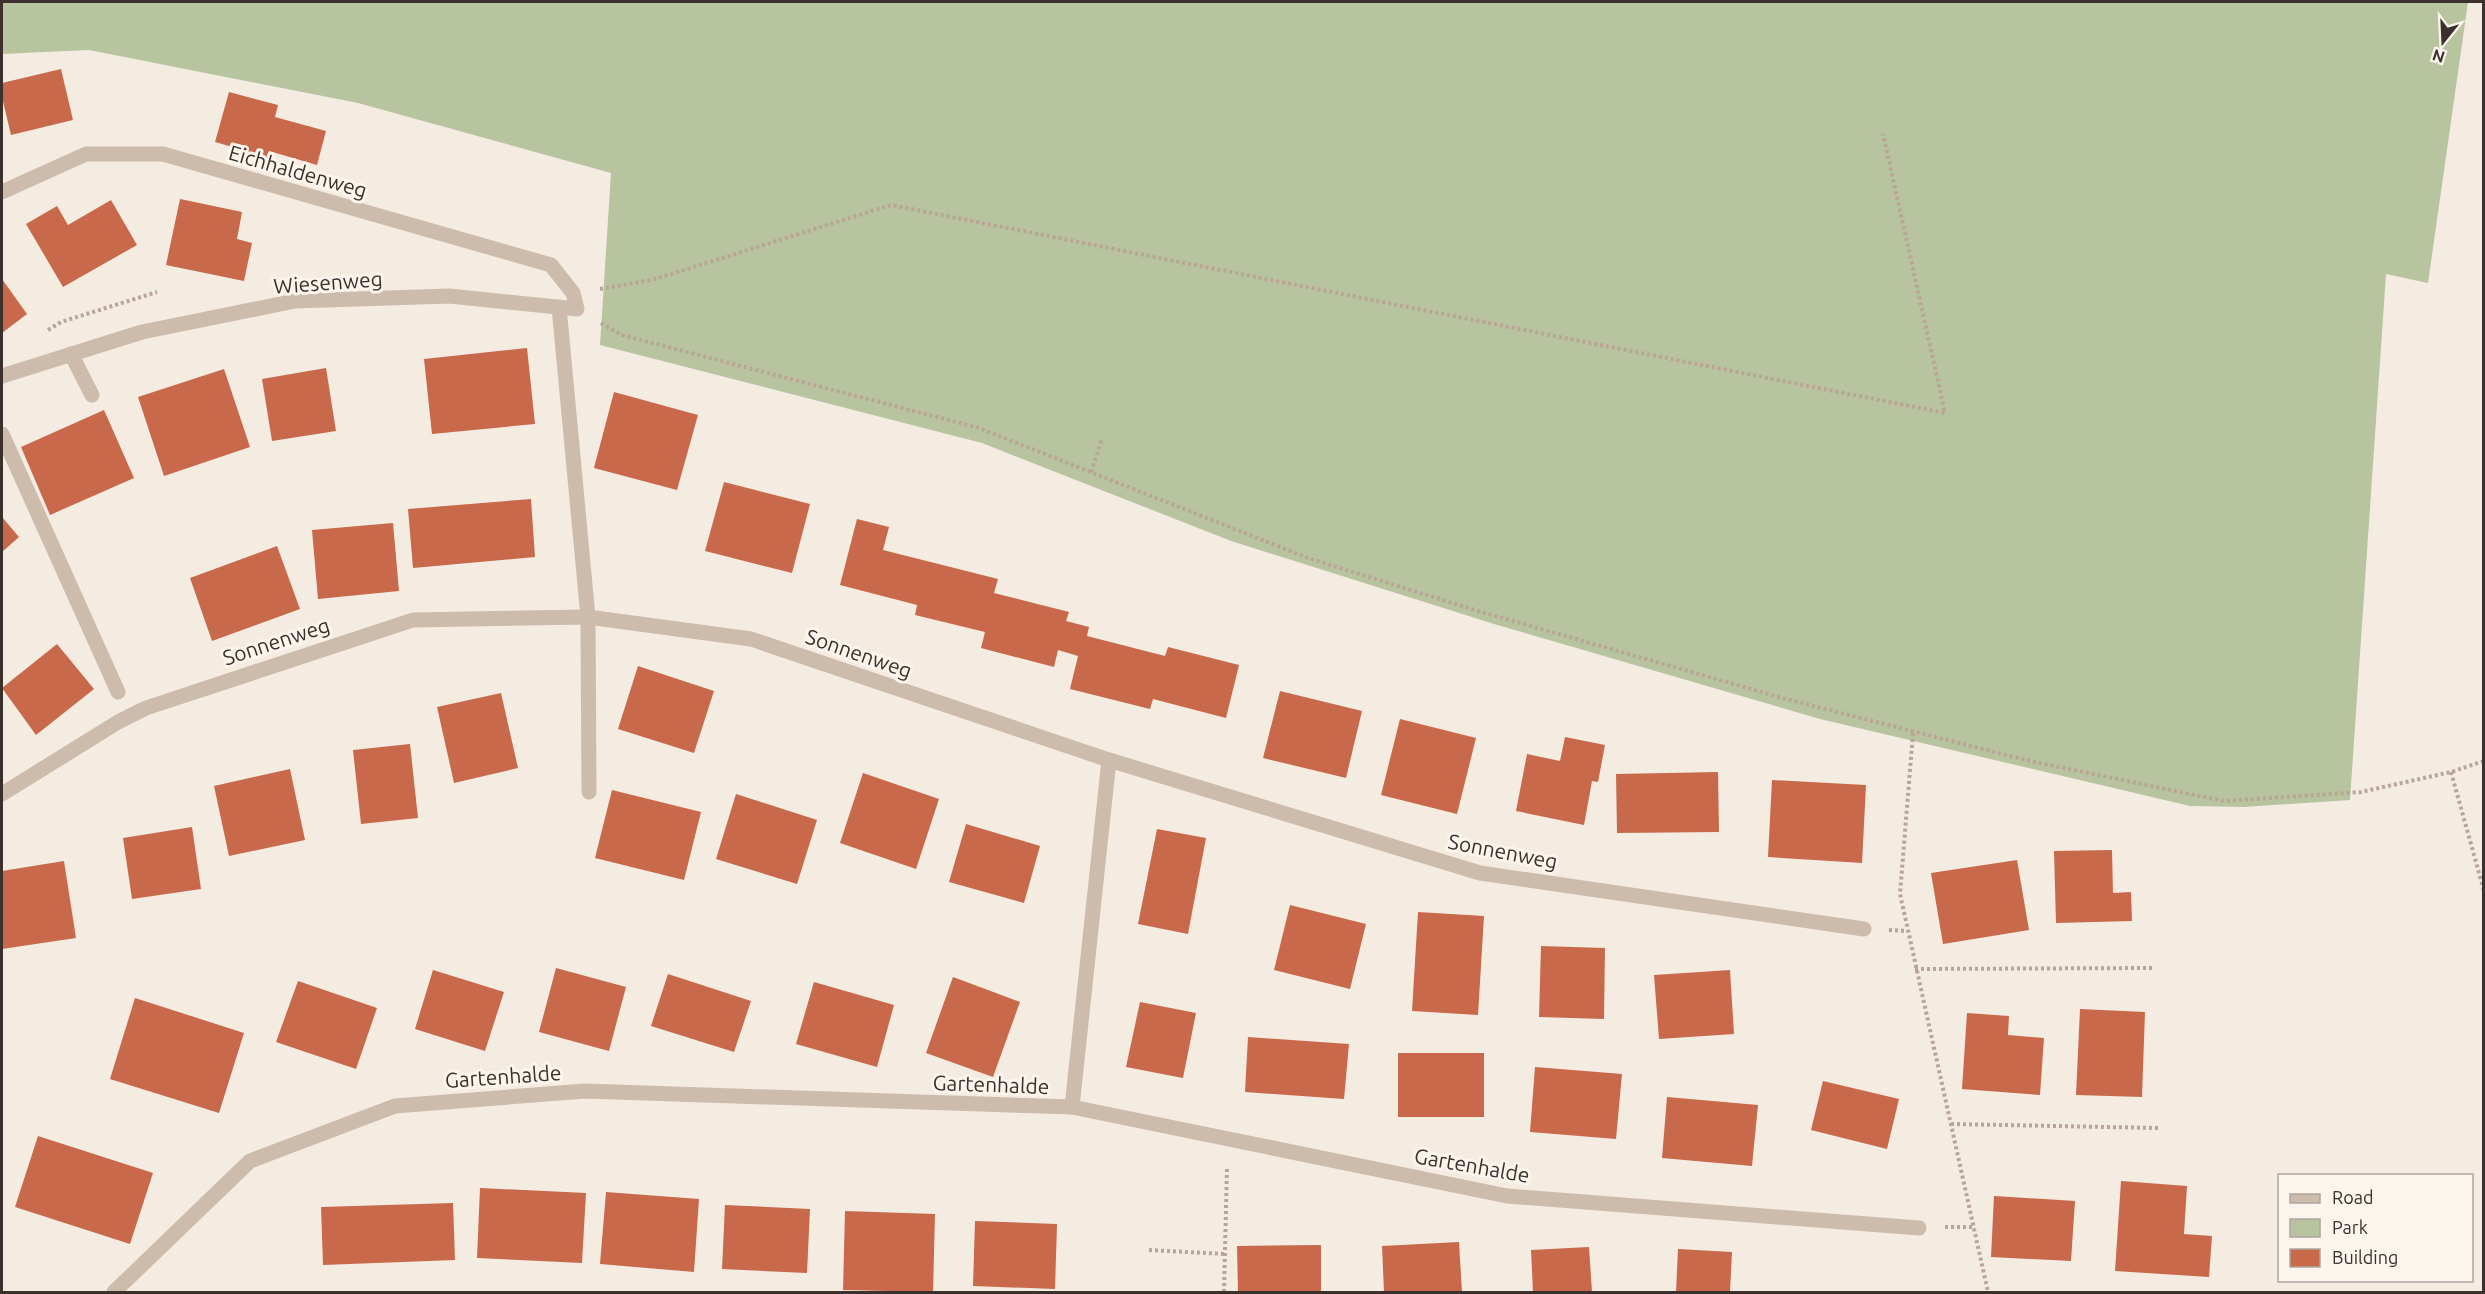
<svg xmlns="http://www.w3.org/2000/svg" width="2485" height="1294" viewBox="0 0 2485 1294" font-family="Ubuntu,sans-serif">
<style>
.green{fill:#b8c4a0}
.building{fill:#c8694b}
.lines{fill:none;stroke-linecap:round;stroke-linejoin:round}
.path{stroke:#b9a596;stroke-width:4;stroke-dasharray:3 3;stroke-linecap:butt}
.service{stroke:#cdbbac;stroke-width:15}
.minor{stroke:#cdbbac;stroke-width:15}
.labels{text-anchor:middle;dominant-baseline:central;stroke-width:6;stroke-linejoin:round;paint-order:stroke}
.street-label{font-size:21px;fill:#3b302b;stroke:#fbf5ee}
</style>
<rect width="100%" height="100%" fill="#f4ebe1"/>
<polygon class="green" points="2,2 2468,2 2428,283 2386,274 2350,800 2244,807 2190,806 1820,719 1494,624 1231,541 982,443 600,345 611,173 358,103 89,50 2,54"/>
<g class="building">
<polygon points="61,69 73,120 11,135 2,97 2,83"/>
<polygon points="229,92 278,105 275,117 326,131 317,165 269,151 267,157 215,142"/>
<polygon points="180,199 242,212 237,239 252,243 244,281 166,265"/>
<polygon points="111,200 137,245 63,287 26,224 57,206 68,225"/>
<polygon points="2,279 27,314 2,333"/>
<polygon points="527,348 535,424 432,434 424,359"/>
<polygon points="326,368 336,431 272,441 262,379"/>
<polygon points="224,369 250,447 164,476 138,397"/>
<polygon points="614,392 698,415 677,490 594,468"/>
<polygon points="104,410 134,478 50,515 21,447"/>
<polygon points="724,482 810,504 792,573 705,551"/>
<polygon points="531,499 535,557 413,568 408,509"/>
<polygon points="2,517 19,537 2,552"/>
<polygon points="857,519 889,527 883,550 998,579 994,593 1069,612 1066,621 1089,627 1087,636 1165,656 1168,647 1239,665 1226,718 1153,699 1150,709 1070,689 1078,656 1058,650 1054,667 981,648 985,632 915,615 917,605 840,585"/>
<polygon points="393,523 399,591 318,599 312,530"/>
<polygon points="277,546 300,609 212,641 190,578"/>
<polygon points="57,644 94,689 36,735 2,688"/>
<polygon points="638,666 714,691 694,753 618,729"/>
<polygon points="1280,691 1362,711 1346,778 1263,758"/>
<polygon points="501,693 518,768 454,783 437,707"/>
<polygon points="1400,719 1476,738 1457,814 1381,795"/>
<polygon points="1565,737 1605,745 1598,782 1592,781 1584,825 1516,811 1527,754 1560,761"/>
<polygon points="410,744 418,818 361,824 353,750"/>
<polygon points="290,769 305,840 229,856 214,786"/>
<polygon points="1718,772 1719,832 1617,833 1616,774"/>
<polygon points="863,773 939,799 916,869 840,843"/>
<polygon points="1772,780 1866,785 1862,863 1768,857"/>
<polygon points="612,790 701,812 684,880 595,858"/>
<polygon points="736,794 817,820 797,884 716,859"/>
<polygon points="966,824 1040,846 1024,903 949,882"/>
<polygon points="192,827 201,889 132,899 123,838"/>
<polygon points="1157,829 1206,838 1188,934 1138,924"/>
<polygon points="2112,850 2113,893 2131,892 2132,921 2056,923 2054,851"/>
<polygon points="2017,860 2029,930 1943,944 1931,873"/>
<polygon points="64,861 76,938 2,949 2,871"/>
<polygon points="1290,905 1366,924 1350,989 1274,970"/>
<polygon points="1418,912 1484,916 1478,1015 1412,1011"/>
<polygon points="1541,946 1605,948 1604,1019 1539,1017"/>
<polygon points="556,968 626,987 609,1051 539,1032"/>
<polygon points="433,970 504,992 485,1051 415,1029"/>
<polygon points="1730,970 1734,1034 1659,1039 1654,975"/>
<polygon points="668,974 751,1001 734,1052 651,1026"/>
<polygon points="953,977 1020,1002 993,1077 926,1053"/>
<polygon points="298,981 377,1008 356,1069 276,1042"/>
<polygon points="814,982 894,1005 877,1067 796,1044"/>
<polygon points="135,998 244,1033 219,1113 110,1079"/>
<polygon points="1140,1002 1196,1013 1183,1078 1126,1067"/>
<polygon points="2080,1009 2145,1012 2142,1097 2076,1095"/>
<polygon points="1967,1013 2009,1016 2008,1035 2044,1038 2040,1095 1962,1089"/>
<polygon points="1248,1037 1349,1044 1344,1099 1245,1092"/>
<rect x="1398" y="1053" width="86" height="64"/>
<polygon points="1535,1067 1622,1074 1616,1139 1530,1132"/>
<polygon points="1823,1081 1899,1099 1887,1149 1811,1130"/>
<polygon points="1667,1097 1758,1105 1752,1166 1662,1158"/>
<polygon points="38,1136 153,1173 130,1244 15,1207"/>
<polygon points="2121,1181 2187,1186 2184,1234 2212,1236 2209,1277 2115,1271"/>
<polygon points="480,1188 586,1193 582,1263 477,1258"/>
<polygon points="606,1192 699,1199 694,1272 600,1264"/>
<polygon points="1994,1196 2075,1201 2071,1261 1991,1257"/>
<polygon points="453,1203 455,1260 323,1265 321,1207"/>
<polygon points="725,1205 810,1209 807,1273 722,1269"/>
<polygon points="845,1211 935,1214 933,1292 843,1290"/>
<polygon points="975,1221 1057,1224 1055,1289 973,1286"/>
<polygon points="1459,1242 1462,1292 1384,1292 1382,1246"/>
<polygon points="1321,1245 1321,1292 1238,1292 1237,1246"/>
<polygon points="1589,1247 1592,1292 1533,1292 1531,1250"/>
<polygon points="1678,1249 1732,1252 1730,1292 1676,1292"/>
</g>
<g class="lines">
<g class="path">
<polyline points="600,289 652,280 891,205 1945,413 1883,134"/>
<polyline points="601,323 622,335 979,428 1308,558 1478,611 1786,699 2030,761 2224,801 2361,792 2451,772 2484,761"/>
<polyline points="48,330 61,322 157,292"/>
<polyline points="1091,472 1102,439"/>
<polyline points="1913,733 1900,894 1988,1292"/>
<polyline points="2451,772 2484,891"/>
<polyline points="1889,930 1907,931"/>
<polyline points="1915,969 2154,968"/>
<polyline points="1951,1124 2158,1128"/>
<polyline points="1945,1227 1974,1227"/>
<polyline points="1149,1250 1225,1254"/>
<polyline points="1224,1292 1227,1167"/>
</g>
<g class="service">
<polyline points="71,354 92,395"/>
<polyline points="2,434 118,692"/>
</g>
<g class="minor">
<polyline points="2,192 86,154 163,154 551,265 573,293 577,309 449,296 295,301 142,332 2,376"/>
<polyline points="559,307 588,617 589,792"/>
<polyline points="2,794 118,722 146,708 413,620 588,617 751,639 1109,760 1480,873 1864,929"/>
<polyline points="1072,1107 1109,760"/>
<polyline points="114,1292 250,1161 395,1106 585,1091 1072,1107 1507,1196 1919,1228"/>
</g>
</g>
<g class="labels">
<g class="street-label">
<text transform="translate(298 171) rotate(16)">Eichhaldenweg</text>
<text transform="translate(328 282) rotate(-4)">Wiesenweg</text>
<text transform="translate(276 641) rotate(-18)">Sonnenweg</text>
<text transform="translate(859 653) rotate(19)">Sonnenweg</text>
<text transform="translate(1503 851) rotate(11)">Sonnenweg</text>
<text transform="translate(503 1076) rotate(-4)">Gartenhalde</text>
<text transform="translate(991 1084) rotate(2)">Gartenhalde</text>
<text transform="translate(1472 1165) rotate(10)">Gartenhalde</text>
</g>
</g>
<rect width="2485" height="1294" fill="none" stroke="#3b302b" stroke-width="6"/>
<rect x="2278" y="1174" width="195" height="108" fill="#fbf5ee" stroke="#aea6a0" stroke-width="1.5"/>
<rect x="2290" y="1194" width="30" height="9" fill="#cdbbac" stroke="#aea6a0" stroke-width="1.5"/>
<text x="2332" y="1204" font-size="18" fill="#3b302b">Road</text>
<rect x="2290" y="1219" width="30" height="18" fill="#b8c4a0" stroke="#aea6a0" stroke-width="1.5"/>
<text x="2332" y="1234" font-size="18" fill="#3b302b">Park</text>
<rect x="2290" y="1249" width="30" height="18" fill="#c8694b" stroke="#aea6a0" stroke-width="1.5"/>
<text x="2332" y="1264" font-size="18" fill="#3b302b">Building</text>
<g transform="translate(2443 42) rotate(198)" stroke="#fbf5ee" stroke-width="4.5" paint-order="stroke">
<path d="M0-4.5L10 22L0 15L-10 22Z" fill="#3b302b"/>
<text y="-9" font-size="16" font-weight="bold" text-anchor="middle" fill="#3b302b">N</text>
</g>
</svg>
